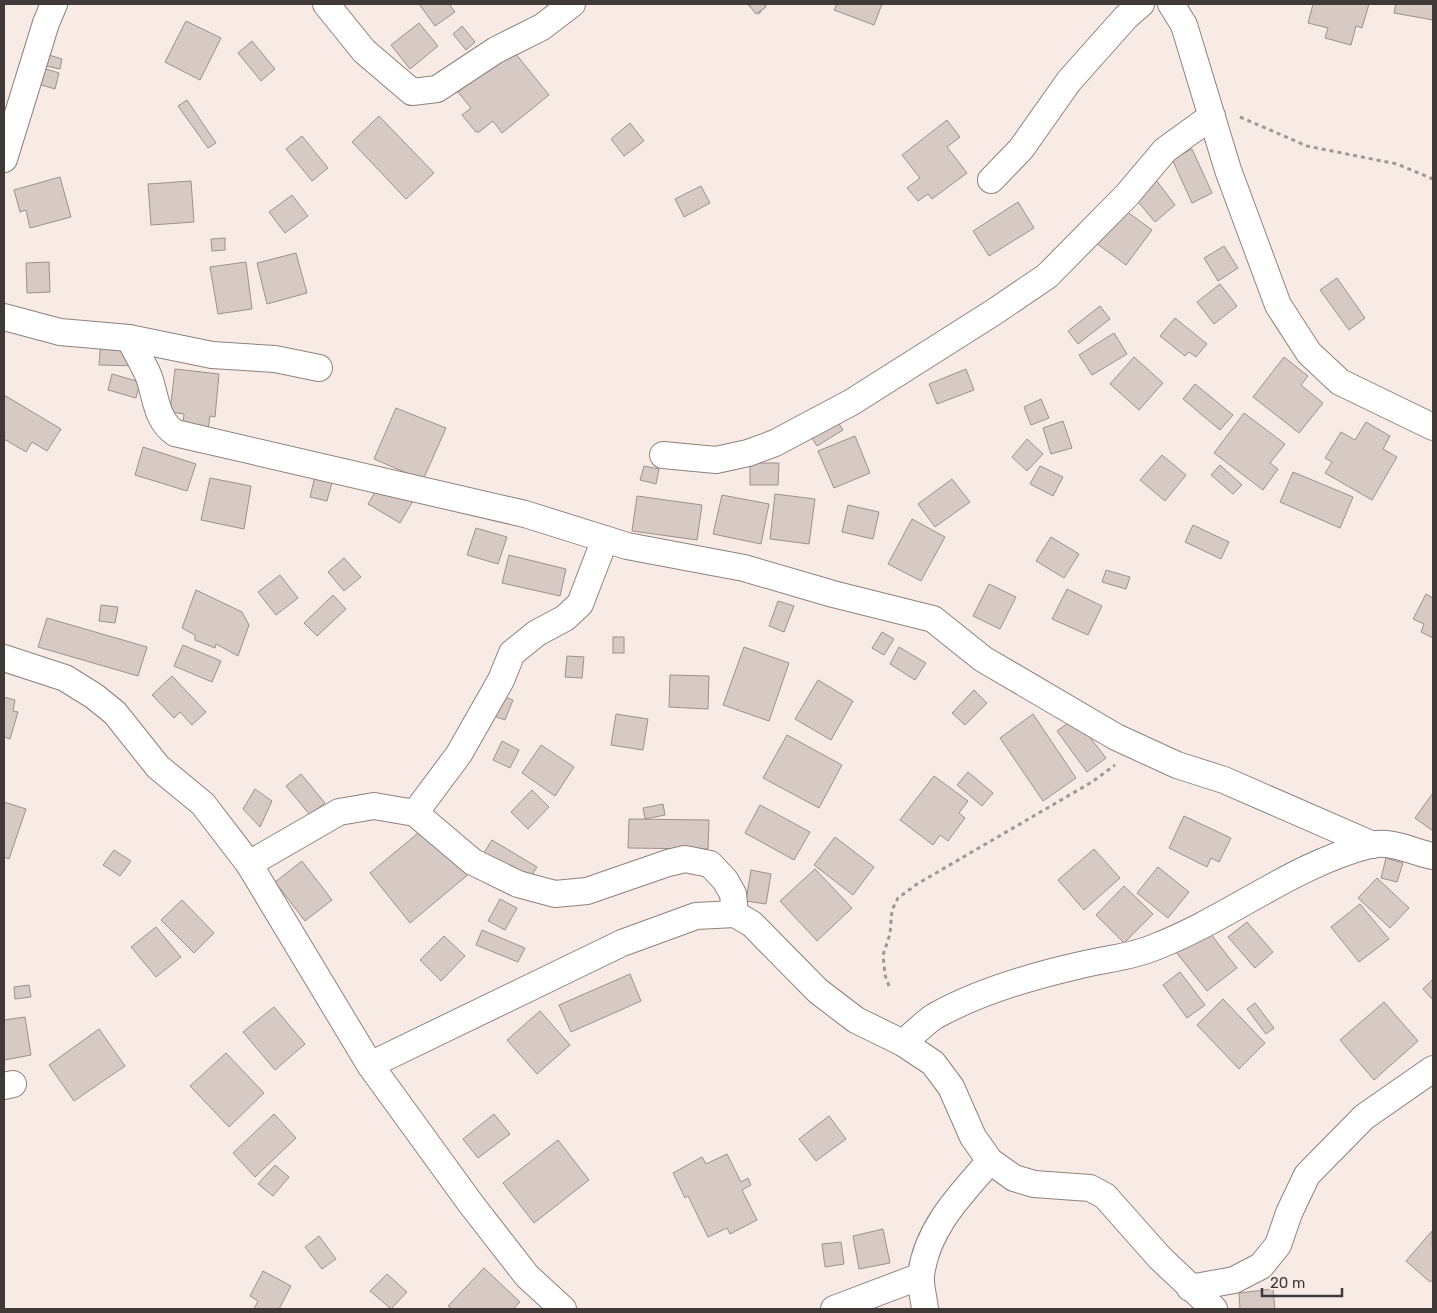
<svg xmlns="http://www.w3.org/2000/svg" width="1437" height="1313" viewBox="0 0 1437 1313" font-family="Rubik,sans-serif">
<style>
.building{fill:#d7c9c3;stroke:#9e918c}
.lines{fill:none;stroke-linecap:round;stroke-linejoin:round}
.minor-casing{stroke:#8f827d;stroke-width:28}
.path{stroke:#a29893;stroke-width:3;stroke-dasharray:4 4;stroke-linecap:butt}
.minor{stroke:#fff;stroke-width:26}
</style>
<rect width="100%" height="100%" fill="#f8eae4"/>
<g class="building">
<polygon points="419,4 449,4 455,12 435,26"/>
<polygon points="747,4 764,4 766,5 759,14"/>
<polygon points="748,4 764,4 766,7 756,14"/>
<polygon points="837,4 882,4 874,25 834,10"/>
<polygon points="1313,4 1369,4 1362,28 1356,26 1351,45 1325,38 1328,28 1308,23"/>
<polygon points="1396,4 1433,4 1433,20 1394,13"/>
<polygon points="186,21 221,38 200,80 165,62"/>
<polygon points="419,23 438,46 410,69 391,45"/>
<polygon points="462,26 475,42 466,50 453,34"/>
<polygon points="252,41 275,69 261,81 238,53"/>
<polygon points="511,48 549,95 502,133 493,121 479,132 476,132 462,115 471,108 458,92"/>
<polygon points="49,55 62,59 60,69 46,66"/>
<polygon points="43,68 59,73 55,89 38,84"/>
<polygon points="187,100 216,143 208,148 178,106"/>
<polygon points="379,116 434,173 406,199 352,142"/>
<polygon points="947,120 960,137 947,147 967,173 932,199 928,194 918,201 907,188 920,178 902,155"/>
<polygon points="630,123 644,141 624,156 611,139"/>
<polygon points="302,136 328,168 312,181 286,149"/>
<polygon points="1192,149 1212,193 1192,203 1172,159"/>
<polygon points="60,177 71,217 30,228 26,210 20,212 14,190"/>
<polygon points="1156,180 1175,205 1155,222 1135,198"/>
<polygon points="191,181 194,222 151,225 148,184"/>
<polygon points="701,186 710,203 684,217 675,199"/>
<polygon points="292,195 308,216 285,233 269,212"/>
<polygon points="1018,202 1034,228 989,256 973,231"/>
<polygon points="1122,208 1152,230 1126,265 1096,243"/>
<polygon points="225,238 225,250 212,251 211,239"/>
<polygon points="1224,246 1238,268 1218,281 1204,258"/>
<polygon points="296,253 307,293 267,304 257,263"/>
<polygon points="49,262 50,292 27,293 26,263"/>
<polygon points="246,262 252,309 218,314 210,267"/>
<polygon points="1337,278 1365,318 1349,330 1320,290"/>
<polygon points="1220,284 1237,306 1214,324 1197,302"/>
<polygon points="1100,306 1110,319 1078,344 1068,331"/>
<polygon points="1175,318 1207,344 1196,357 1189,352 1185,356 1160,336"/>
<polygon points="1114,333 1127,354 1092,375 1079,355"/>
<polygon points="101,338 140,340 139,366 99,365"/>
<polygon points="1134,357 1163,383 1139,410 1110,384"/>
<polygon points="1284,357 1308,376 1301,385 1323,403 1299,433 1253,397"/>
<polygon points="175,369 219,374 215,417 210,416 207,436 182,433 184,414 170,412"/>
<polygon points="966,369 974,390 937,404 929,384"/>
<polygon points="112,374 140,382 136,398 108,390"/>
<polygon points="1195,384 1233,415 1220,430 1183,399"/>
<polygon points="4,395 61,429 47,451 32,442 26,452 4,439"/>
<polygon points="1041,399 1049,418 1031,425 1024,407"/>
<polygon points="396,408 446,428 423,480 374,459"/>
<polygon points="1244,413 1285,444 1270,463 1278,469 1263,490 1214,453"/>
<polygon points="834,416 843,430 817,446 812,438"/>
<polygon points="1063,421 1072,448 1051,454 1043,428"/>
<polygon points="1366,422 1390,436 1383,449 1397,457 1372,500 1325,473 1332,462 1325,458 1341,432 1355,440"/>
<polygon points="855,436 870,473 834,488 818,451"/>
<polygon points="1027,439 1043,454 1027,471 1012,457"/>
<polygon points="143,447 196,464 187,491 135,475"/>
<polygon points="1162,455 1186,475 1165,501 1140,480"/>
<polygon points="320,456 338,460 327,501 310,497"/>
<polygon points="750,463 779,463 778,485 750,485"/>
<polygon points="1220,465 1242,485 1233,494 1211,475"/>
<polygon points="644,466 659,469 656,484 640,480"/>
<polygon points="1040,466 1063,477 1053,496 1030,484"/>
<polygon points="1293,472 1353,497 1340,528 1280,502"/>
<polygon points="385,475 417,494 400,523 368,504"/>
<polygon points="210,478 251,486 244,529 201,520"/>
<polygon points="952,479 970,502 935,527 918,504"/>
<polygon points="775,494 815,499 809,544 770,539"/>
<polygon points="722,495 769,504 761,544 713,534"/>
<polygon points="637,496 702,505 697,540 632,531"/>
<polygon points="848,505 879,512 873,539 842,532"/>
<polygon points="912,519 945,537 921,581 888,564"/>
<polygon points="1193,525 1229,542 1221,559 1185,542"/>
<polygon points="476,528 507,537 498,564 467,555"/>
<polygon points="1051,537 1079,554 1064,578 1036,561"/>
<polygon points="509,555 566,569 560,596 502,583"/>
<polygon points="344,558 361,577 344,591 328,572"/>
<polygon points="1106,570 1130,577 1126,589 1102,582"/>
<polygon points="280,575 298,598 276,615 258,592"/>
<polygon points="989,584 1016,597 1000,629 973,616"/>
<polygon points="1067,589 1102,606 1088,635 1052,619"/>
<polygon points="196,590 242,612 249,625 238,656 216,644 215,648 195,640 195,635 182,628"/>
<polygon points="1426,594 1433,598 1433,638 1421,632 1424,624 1413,619"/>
<polygon points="333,595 346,609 317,636 304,623"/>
<polygon points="778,601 794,606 784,632 769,626"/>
<polygon points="101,605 118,607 115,623 99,621"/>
<polygon points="47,618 147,647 138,676 38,647"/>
<polygon points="882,632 894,639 884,655 872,648"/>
<rect x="613" y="637" width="11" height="16"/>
<polygon points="183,645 221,661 212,682 174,666"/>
<polygon points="744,647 789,663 769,721 723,705"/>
<polygon points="899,647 926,663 915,680 890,664"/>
<polygon points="567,656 584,657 582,678 565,677"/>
<polygon points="670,675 709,676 708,709 669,707"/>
<polygon points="172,676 206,712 192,725 180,712 174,718 152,695"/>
<polygon points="818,680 853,701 831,740 795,719"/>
<polygon points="974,690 987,703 965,725 952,713"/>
<polygon points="499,695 513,700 505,720 491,715"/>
<polygon points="4,697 15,700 13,711 18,712 10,739 4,737"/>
<polygon points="616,714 648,719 643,750 611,745"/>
<polygon points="1033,714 1076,778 1043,801 1000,738"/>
<polygon points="1075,718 1106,758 1087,772 1057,731"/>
<polygon points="787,735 842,765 819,808 763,778"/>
<polygon points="502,741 519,750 510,768 493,760"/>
<polygon points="541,745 574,767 555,796 522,773"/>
<polygon points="968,772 993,793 982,806 957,785"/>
<polygon points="301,774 325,803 310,815 286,786"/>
<polygon points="934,776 968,801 959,813 965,818 948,841 940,835 933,845 900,820"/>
<polygon points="255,789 272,801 260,827 243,809"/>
<polygon points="532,790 549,807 528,829 511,812"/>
<polygon points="1433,793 1433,831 1415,818"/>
<polygon points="4,802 26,809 9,859 4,857"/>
<polygon points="663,804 665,815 645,819 643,808"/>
<polygon points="760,805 810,832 794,860 745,833"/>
<polygon points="1184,816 1231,838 1219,862 1211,858 1207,867 1169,848"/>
<polygon points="629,819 709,820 708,849 628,848"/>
<polygon points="429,824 470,873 410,923 370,873"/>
<polygon points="835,837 874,867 853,895 814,865"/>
<polygon points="492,840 537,867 518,897 473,870"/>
<polygon points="1094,849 1120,878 1084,910 1058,880"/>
<polygon points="114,850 131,861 120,876 103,865"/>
<polygon points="1386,858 1403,863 1397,882 1381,878"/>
<polygon points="302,861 332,900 305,921 275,882"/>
<polygon points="1158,867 1189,892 1168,918 1137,893"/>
<polygon points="815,869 852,908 817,941 780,901"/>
<polygon points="751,870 771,874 766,904 746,901"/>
<polygon points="1377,878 1409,908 1390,928 1358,898"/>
<polygon points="1124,886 1153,914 1124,943 1096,915"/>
<polygon points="500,899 517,908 505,930 488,921"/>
<polygon points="182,900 214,933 194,953 161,920"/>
<polygon points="1360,904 1389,939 1359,962 1331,927"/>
<polygon points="1247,922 1273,952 1255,968 1228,937"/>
<polygon points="156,927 181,957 156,977 131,947"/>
<polygon points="1207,929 1237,968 1207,991 1176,952"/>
<polygon points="482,930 525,948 518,962 476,945"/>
<polygon points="444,936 465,956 441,981 420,960"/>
<polygon points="1180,972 1205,1005 1187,1018 1163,985"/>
<polygon points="630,974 641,1001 571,1032 559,1005"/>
<polygon points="1433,979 1433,1000 1423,989"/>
<polygon points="29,985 31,997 15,999 14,987"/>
<polygon points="1223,999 1265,1043 1239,1069 1197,1025"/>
<polygon points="1384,1002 1418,1041 1374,1080 1340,1040"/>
<polygon points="1255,1003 1274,1028 1266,1034 1247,1009"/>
<polygon points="274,1007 305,1044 275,1070 243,1032"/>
<polygon points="540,1011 570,1045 537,1074 507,1040"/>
<polygon points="25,1017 31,1055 4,1060 4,1020"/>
<polygon points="99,1029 125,1066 74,1101 49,1065"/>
<polygon points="226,1053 264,1093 229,1127 190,1086"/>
<polygon points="274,1114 296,1138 255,1177 233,1153"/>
<polygon points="494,1114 510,1134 478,1158 463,1139"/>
<polygon points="829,1116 846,1139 816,1161 799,1139"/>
<polygon points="558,1140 589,1180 534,1223 503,1183"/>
<polygon points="727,1154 741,1182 748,1178 751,1185 742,1190 757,1220 730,1234 727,1228 708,1237 688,1196 685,1198 673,1173 702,1157 706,1164"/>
<polygon points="275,1165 289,1177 273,1196 258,1184"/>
<polygon points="883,1229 890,1263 859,1269 853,1236"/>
<polygon points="1432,1231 1433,1279 1430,1282 1406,1261"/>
<polygon points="319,1236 336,1259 322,1269 305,1247"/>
<polygon points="841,1242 844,1264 825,1267 822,1244"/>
<polygon points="484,1268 520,1302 513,1309 452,1309 448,1306"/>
<polygon points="263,1271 291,1286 279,1309 254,1309 258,1301 250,1296"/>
<polygon points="387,1274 407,1292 391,1309 370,1291"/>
<polygon points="1273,1289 1275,1309 1240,1309 1239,1293"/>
</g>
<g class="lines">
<g class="minor-casing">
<g id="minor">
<polyline points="326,4 364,51 412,92 437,89 496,50 542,27 572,4"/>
<polyline points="1171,4 1184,25 1228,170 1278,305 1309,353 1340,382 1433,427"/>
<polyline points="4,159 46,23 54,4"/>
<polyline points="991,180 1021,149 1069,81 1126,17 1141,4"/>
<polyline points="4,317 60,332 129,338 212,355 275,359 319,368"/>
<path d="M129 338C135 350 143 363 149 377 156 397 156 420 175 433L525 514 627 546 744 568 833 594 933 619 983 659 1116 737 1177 765 1224 780 1373 845"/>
<polyline points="663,455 716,460 748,453 775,443 852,402 994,312 1047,276 1127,195 1165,150 1212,116"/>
<polyline points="4,658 65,678 94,696 115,713 158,767 203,804 249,864 370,1065 471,1204 527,1276 563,1309"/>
<polyline points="415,813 459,754 501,680 512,653 537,633 565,618 580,604 605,539"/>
<polyline points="249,864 339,812 374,806 415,813 473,862 518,884 555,894 587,891 668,863 685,859 710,864 725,880 733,894 735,914"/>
<path d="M903 1043C914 1034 924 1023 935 1016 980 991 1032 976 1081 965 1105 959 1132 957 1155 947 1230 918 1292 865 1370 845 1391 840 1413 852 1433 856"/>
<polyline points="370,1065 622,943 696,916 735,914 752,924 818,991 856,1020 903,1043 933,1063 951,1087 973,1137 990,1161 1014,1178 1034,1184 1090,1188 1105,1196 1160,1258 1214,1309"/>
<polyline points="4,1086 13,1084"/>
<polyline points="1190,1288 1234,1280 1261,1266 1278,1245 1289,1213 1307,1175 1364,1117 1433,1069"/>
<polyline points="834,1309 921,1276"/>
<path d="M925 1309C924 1299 920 1285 921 1275 927 1228 961 1194 990 1161"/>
</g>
</g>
<g class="path">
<polyline points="1240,117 1307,146 1397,164 1433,179"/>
<polyline points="889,986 885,975 883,955 890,934 892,910 898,898 917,884 1092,782 1115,765"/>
</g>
<use href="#minor" class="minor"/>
</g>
<rect width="1437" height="1313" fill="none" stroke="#3f3a37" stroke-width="10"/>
<path d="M1262 1288v8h80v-8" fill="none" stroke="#3f3a37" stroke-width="2.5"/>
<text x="1270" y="1288" font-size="15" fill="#3f3a37" stroke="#f8eae4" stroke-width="4" paint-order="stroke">20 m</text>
</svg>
